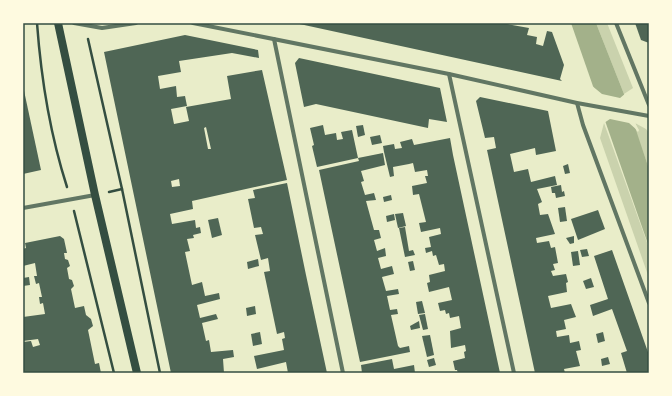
<svg xmlns="http://www.w3.org/2000/svg" width="672" height="396" viewBox="0 0 672 396" font-family="Helvetica,sans-serif">
<style>
.green{fill:#cad2ad}
.water{fill:#a3b18a}
.pier{fill:#e9edc9}
.building{fill:#4f6655;fill-rule:evenodd}
.lines{fill:none;stroke-linecap:round;stroke-linejoin:round}
.path{stroke:#344e41;stroke-width:2.5}
.minor{stroke:#617663;stroke-width:4}
.secondary{stroke:#344e41;stroke-width:8}
.neatline{fill:none;stroke:#344e41;stroke-width:1.5}
</style>
<rect width="100%" height="100%" fill="#e9edc9"/>
<g class="green">
<polygon points="596,23 607,23 633,88 624,94"/>
<polygon points="604,123 649,248 649,278 600,138"/>
<polygon points="635,123 646,129 649,133 649,169 635,129 638,132 639,130"/>
</g>
<polygon class="water" points="571,23 596,23 624,94 649,169 649,247"/>
<polygon class="pier" points="591,85 602,94 620,98 626,93 638,131 629,123 610,119 604,123 590,87"/>
<g class="building">
<polygon points="295,23 501,23 529,28 527,35 537,37 536,44 543,46 547,31 552,32 564,65 560,79 562,81"/>
<polygon points="635,23 649,23 649,43 641,40"/>
<path d="M185 35 258 50 259 58 232 53 179 61 181 72 158 76 160 89 176 86 177 97 185 96 187 106 171 109 174 124 189 121 186 107 231 99 227 76 262 70 287 180 192 201 193 209 170 214 172 224 195 220 196 228 200 227 201 233 193 235 194 238 187 239 190 251 185 252 192 285 202 282 205 296 219 293 220 299 197 305 200 318 216 314 218 319 202 323 206 341 209 340 211 352 233 350 234 357 223 359 224 373H171L104 52ZM206 127 211 149H208L204 128ZM179 179 180 186 172 187 171 181Z"/>
<polygon points="299,58 440,88 447,122 429,119 428,128 316,104 304,107 295,63"/>
<polygon points="23,86 41,170 23,174"/>
<polygon points="480,97 548,111 556,151 536,155 535,148 510,154 514,172 528,169 531,182 555,176 557,185 537,189 542,202 538,204 540,215 548,214 555,234 536,238 537,243 549,241 551,248 555,247 558,263 553,264 555,270 551,271 553,276 566,274 568,282 566,283 567,292 548,296 551,308 571,304 574,312 576,317 564,320 566,329 556,331 557,337 569,335 570,343 579,341 581,350 576,351 580,366 564,369 565,373 535,373 487,150 496,148 494,137 485,138 476,101"/>
<polygon points="323,125 325,135 336,133 337,140 343,139 341,132 352,130 358,158 317,167 312,146 316,144 314,145 310,128"/>
<polygon points="363,125 365,135 358,137 356,126"/>
<polygon points="380,135 382,143 372,145 370,137"/>
<polygon points="450,138 453,155 500,373 458,373 457,370 455,370 453,361 465,358 464,352 466,351 465,345 451,348 450,331 461,328 459,316 450,318 449,313 446,314 445,310 440,311 438,303 452,300 449,287 429,292 427,283 430,282 429,275 445,271 444,264 439,265 436,255 433,256 432,251 426,253 425,248 431,247 429,237 441,234 440,228 421,232 419,223 426,222 419,194 413,195 412,186 427,183 425,176 428,176 427,170 415,172 413,163 409,164 393,167 394,176 390,177 384,152 383,146 394,144 395,149 402,148 400,142 412,139 414,145"/>
<polygon points="383,153 385,165 361,171 364,181 361,182 365,195 374,193 376,200 366,201 374,230 379,230 381,238 374,240 377,251 385,248 386,256 378,258 381,269 392,266 394,274 382,277 386,291 398,289 399,294 387,296 390,310 397,309 398,314 391,315 398,346 400,348 409,346 410,352 360,362 319,170 359,161 358,158"/>
<polygon points="568,164 570,173 565,174 563,166"/>
<polygon points="287,183 306,275 327,373 288,373 286,362 257,369 254,356 284,350 282,339 285,338 284,332 277,334 264,272 270,271 268,258 261,260 255,235 263,234 261,227 254,228 248,199 255,198 253,190"/>
<polygon points="561,185 562,192 564,191 565,196 556,198 555,193 552,193 551,187"/>
<polygon points="391,195 392,200 384,202 383,197"/>
<polygon points="565,207 567,221 560,222 558,208"/>
<polygon points="598,210 605,229 578,240 571,219"/>
<polygon points="403,213 406,226 398,228 395,214"/>
<polygon points="394,214 395,220 387,222 386,216"/>
<polygon points="218,218 222,235 212,238 208,220"/>
<polygon points="405,227 409,251 413,250 415,255 405,257 399,228"/>
<polygon points="60,236 64,239 67,253 64,253 65,259 68,260 70,266 67,268 69,279 72,280 74,286 71,289 75,308 84,306 86,315 91,319 93,326 88,330 95,364 99,363 101,373 23,373 23,342 31,341 33,347 40,345 38,339 23,341 23,317 45,314 43,303 40,304 39,297 42,297 39,283 36,284 34,276 37,276 35,263 23,266 23,249 26,248 25,243"/>
<polygon points="574,236 574,243 570,244 566,238"/>
<polygon points="587,249 589,256 582,257 580,250"/>
<polygon points="612,250 649,355 649,373 627,373 621,353 627,351 612,309 593,316 590,305 608,299 594,256"/>
<polygon points="578,251 580,265 573,266 571,252"/>
<polygon points="258,259 259,266 248,269 247,262"/>
<polygon points="413,261 415,270 410,271 408,262"/>
<polygon points="29,277 30,285 23,286 23,278"/>
<polygon points="591,278 594,287 586,289 583,281"/>
<polygon points="422,301 425,313 418,314 416,302"/>
<polygon points="255,306 256,314 247,316 246,308"/>
<polygon points="425,314 428,329 423,330 419,315"/>
<polygon points="419,321 420,328 411,330 410,326"/>
<polygon points="260,332 262,344 253,346 251,334"/>
<polygon points="603,332 605,341 598,343 596,334"/>
<polygon points="430,335 434,355 427,357 422,336"/>
<polygon points="608,357 610,364 602,366 601,359"/>
<polygon points="434,358 436,365 429,367 427,360"/>
<polygon points="392,359 394,369 414,365 415,373 362,373 361,365"/>
</g>
<g class="lines">
<g class="path">
<path d="M37 23C41 78 50 134 67 187"/>
<polyline points="88,39 122,189 160,373"/>
<polyline points="109,192 122,189"/>
<polyline points="74,211 114,373"/>
</g>
<g class="minor">
<polyline points="74,23 102,28 136,23"/>
<polyline points="193,23 449,74 577,103 649,116"/>
<polyline points="616,23 649,105"/>
<polyline points="274,39 343,373"/>
<polyline points="449,74 514,373"/>
<polyline points="577,103 583,125 649,303"/>
<polyline points="23,208 95,195"/>
</g>
<polyline class="secondary" points="58,23 95,195 137,373"/>
</g>
<rect width="672" height="396" fill="none" stroke="#fefae0" stroke-width="48"/>
<rect x="24" y="24" width="624" height="348" class="neatline"/>
</svg>
